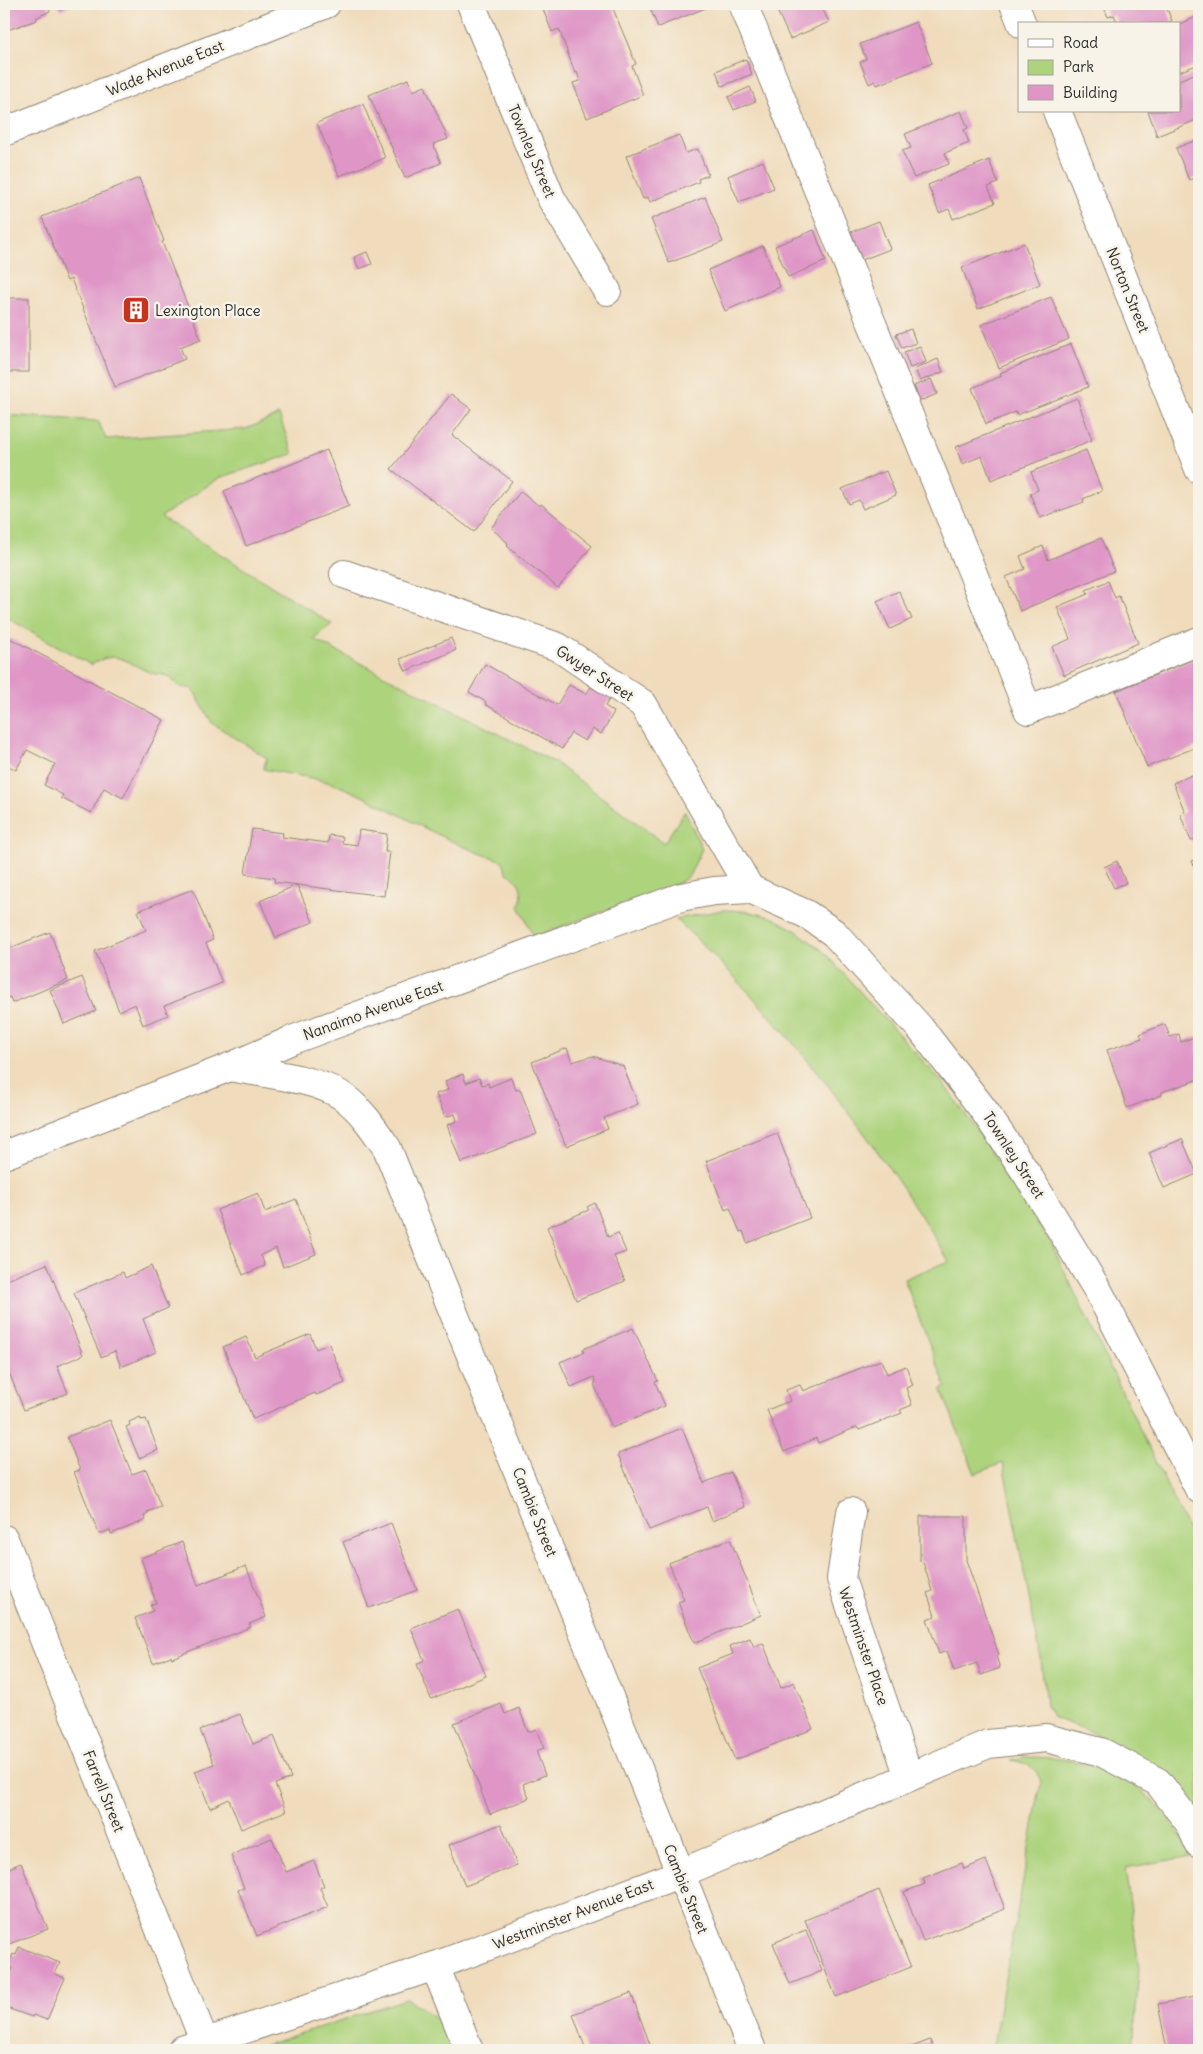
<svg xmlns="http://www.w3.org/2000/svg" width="1203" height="2054" viewBox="0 0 1203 2054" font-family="Delius,sans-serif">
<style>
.green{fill:#add37d;stroke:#6c7f54}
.building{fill:#df96c7}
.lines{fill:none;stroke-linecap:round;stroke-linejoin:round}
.minor-casing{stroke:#8e8474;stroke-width:30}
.minor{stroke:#fff;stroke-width:28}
.labels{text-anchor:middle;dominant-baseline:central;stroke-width:5;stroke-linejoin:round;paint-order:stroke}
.street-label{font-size:15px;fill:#2b2b2b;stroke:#f7f3e8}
.poi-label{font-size:15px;fill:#2b2b2b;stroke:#f7f3e8;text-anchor:start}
</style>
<rect width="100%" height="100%" fill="#f7f3e8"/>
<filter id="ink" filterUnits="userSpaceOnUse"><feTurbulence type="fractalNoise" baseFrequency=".02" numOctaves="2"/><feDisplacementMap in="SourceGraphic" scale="10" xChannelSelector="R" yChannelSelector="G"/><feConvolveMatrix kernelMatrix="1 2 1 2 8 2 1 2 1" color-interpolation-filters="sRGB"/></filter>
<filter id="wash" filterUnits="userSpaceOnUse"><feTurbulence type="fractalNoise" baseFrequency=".0096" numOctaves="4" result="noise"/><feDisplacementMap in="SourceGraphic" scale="20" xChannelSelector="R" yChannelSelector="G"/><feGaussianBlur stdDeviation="1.12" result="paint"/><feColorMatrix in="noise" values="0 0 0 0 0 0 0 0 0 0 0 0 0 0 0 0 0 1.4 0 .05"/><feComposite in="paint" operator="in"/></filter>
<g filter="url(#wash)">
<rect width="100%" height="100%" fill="#f0dcbc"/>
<g class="green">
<path d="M4 415 98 421 106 439 246 429 279 415 293 454 219 478 161 517 332 624 313 639 554 762 664 843 685 811 702 849 689 876 679 883 534 937 519 906C525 891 520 880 506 872L503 861C445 844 397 810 342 787 321 778 286 774 263 769L267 758 212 723 192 688C181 688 176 686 170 677 163 674 157 675 151 673 126 663 118 648 91 665L4 616Z"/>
<path d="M723 910 746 911 771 917 795 930 822 950 943 1083 976 1129 1050 1241 1190 1534 1199 1549V1818L1129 1751 1082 1728 1054 1718 1046 1706 1041 1660 1003 1463 975 1474 941 1389 946 1387 904 1279 949 1261C874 1136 782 1019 676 919Z"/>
<path d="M1024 1757C1107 1757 1154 1784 1192 1856L1125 1868 1139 1967 1133 2050H992L1041 1782C1036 1766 1026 1763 1011 1760Z"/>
<path d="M406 1999C434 2013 441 2022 453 2050H250Z"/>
</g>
<g id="blocks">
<g class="building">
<polygon points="4,4 47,4 50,11 36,18 37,20 4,31"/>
<polygon points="57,4 75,4 60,10"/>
<polygon points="541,4 611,4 636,64 632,66 643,95 587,118 573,83 580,81 577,72 575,73 559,29 552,32"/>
<polygon points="648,4 706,4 708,7 658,27"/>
<polygon points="774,4 820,4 829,22 790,39"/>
<polygon points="899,4 915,4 901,10"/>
<polygon points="1106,4 1165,4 1172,21 1164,24 1118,24 1114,15 1108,17 1103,5"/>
<polygon points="1199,16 1199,64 1179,72 1179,24"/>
<polygon points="916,22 932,63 877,85 875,81 869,84 860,62 866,59 860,44"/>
<polygon points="746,59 752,74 722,86 716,71"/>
<polygon points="1199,72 1199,119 1157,136 1148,111 1179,111 1179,80"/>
<polygon points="408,79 413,91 425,86 448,139 433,144 441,163 405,178 369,95"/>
<polygon points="750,87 756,101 734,110 728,97"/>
<polygon points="363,104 385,158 339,176 317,123"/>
<polygon points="961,111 968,128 964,130 969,143 945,153 949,164 914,178 902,151 911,148 905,134"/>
<polygon points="679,135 686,153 698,149 708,175 698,179 699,182 650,202 648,197 643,199 626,156"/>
<polygon points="1199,139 1199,176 1189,180 1176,148"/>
<polygon points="989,160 998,183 988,187 995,203 953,219 949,209 939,213 928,185"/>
<polygon points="763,161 774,188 739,202 728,176"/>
<polygon points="139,178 164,241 162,242 201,339 180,347 185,359 115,387 71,279 67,281 42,217"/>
<polygon points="705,197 723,242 669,263 651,219"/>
<polygon points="879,221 890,249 862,260 851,232"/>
<polygon points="814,230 826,261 788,277 775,246"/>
<polygon points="1024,243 1040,284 978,309 962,268"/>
<polygon points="763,246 780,287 725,311 708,270"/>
<polygon points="367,252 372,264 359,269 354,257"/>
<polygon points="1051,297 1069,339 999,368 981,325"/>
<rect x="4" y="298" width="25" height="74"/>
<polygon points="911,329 916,343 902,348 896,334"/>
<polygon points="1071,344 1088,387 1017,415 1016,412 986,424 972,388 1002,376 1000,373"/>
<polygon points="920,346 926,362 910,368 904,352"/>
<polygon points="938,359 943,372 920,381 915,369"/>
<polygon points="931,379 937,394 920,401 914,386"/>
<polygon points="451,394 471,409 452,435 512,481 474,532 391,469"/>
<polygon points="1077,398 1092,440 991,480 982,456 962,464 956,447"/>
<polygon points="327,450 349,506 246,546 224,491"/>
<polygon points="1086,450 1102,491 1083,499 1084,502 1040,518 1030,494 1038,490 1031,472"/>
<polygon points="886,471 896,495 863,509 859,500 849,504 842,489"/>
<polygon points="521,491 539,506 541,504 592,546 558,588 507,546 508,543 491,528"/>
<polygon points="1101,538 1114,571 1020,611 1006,577 1025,569 1020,556 1043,546 1048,560"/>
<polygon points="1108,581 1115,598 1119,596 1138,643 1064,675 1052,647 1070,639 1057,607 1088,594 1086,590"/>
<polygon points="899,591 912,619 890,629 877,601"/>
<polygon points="4,635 164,720 123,798 104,788 91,813 61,798 63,795 44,785 55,764 27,750 16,770 4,763"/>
<polygon points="451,638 456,650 406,671 400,659"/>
<polygon points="1194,659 1199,671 1199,746 1147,767 1116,691"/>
<polygon points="485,664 557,705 569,685 586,694 591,687 610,698 605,706 614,712 601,734 592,729 585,741 571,733 562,749 485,704 486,702 469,692"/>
<polygon points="1199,772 1199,837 1191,841 1180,814 1185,812 1173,783"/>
<polygon points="252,829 283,833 282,837 328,843 329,835 343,837 342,843 357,845 359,830 387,834 385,852 390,852 384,896 274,882 275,878 245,874"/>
<polygon points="1199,858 1199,878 1192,861"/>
<polygon points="1117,861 1126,883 1114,888 1104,867"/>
<polygon points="297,885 313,922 276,938 260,901"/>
<polygon points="193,889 213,940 206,943 222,983 164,1006 168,1015 143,1025 135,1004 119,1011 95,951 146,930 138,911"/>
<polygon points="50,932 68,980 12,1003 10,997 4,999 4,933 10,948"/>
<polygon points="82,977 96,1011 64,1024 50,990"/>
<polygon points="1165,1024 1170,1037 1179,1034 1181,1042 1197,1036 1199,1079 1162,1092 1162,1095 1127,1108 1107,1050 1142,1038 1140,1034"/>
<polygon points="567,1048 572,1062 593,1056 623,1066 638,1104 604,1118 608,1129 566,1146 532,1062"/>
<polygon points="463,1074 466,1083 479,1078 482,1085 488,1083 489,1087 511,1078 516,1090 520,1089 537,1134 461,1163 447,1125 457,1121 455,1114 445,1117 436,1094 448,1090 445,1081"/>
<polygon points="777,1133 810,1218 747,1243 743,1231 740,1232 730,1208 725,1210 706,1161"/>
<polygon points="1182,1139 1197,1174 1164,1188 1149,1153"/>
<polygon points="258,1193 265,1212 296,1199 316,1254 283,1267 276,1248 261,1255 265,1266 243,1275 217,1210"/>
<polygon points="595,1203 608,1237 618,1233 626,1252 614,1256 625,1281 576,1300 547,1227 589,1210 587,1207"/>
<polygon points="47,1264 83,1355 57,1366 68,1393 24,1410 4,1360 4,1281"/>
<polygon points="151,1266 168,1308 143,1319 156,1352 121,1367 115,1351 101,1357 74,1293 123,1272 125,1278"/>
<polygon points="633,1328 658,1381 655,1382 665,1406 612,1428 594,1384 596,1383 594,1377 571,1387 560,1362 584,1352 583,1349"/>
<polygon points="310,1334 316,1349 329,1344 345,1383 316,1395 315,1393 253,1419 223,1347 246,1337 255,1357"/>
<polygon points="881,1360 887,1374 906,1366 913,1385 906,1388 912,1405 900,1410 902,1413 859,1430 857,1427 818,1443 816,1438 784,1452 767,1410 790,1401 786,1390 800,1385 803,1391"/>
<polygon points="140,1417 141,1420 146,1419 158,1450 139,1458 126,1427 130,1425 129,1422"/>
<polygon points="110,1420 132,1474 146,1469 161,1507 147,1512 148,1514 144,1516 146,1520 111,1534 110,1530 99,1534 74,1472 80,1470 67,1437"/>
<polygon points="682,1428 704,1483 731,1472 745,1507 712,1521 707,1507 649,1530 618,1454"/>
<polygon points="920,1516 966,1516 966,1560 999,1655 996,1656 1000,1668 981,1675 977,1663 954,1671 947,1651 939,1654 927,1619 935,1616 927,1593 932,1591 923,1562 920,1561"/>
<polygon points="391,1523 417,1590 369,1608 343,1542"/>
<polygon points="730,1539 761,1615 694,1643 678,1602 684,1600 669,1563"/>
<polygon points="182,1542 198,1585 246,1566 266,1617 249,1624 251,1627 172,1658 171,1656 153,1663 135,1618 153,1611 150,1605 156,1603 141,1558"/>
<polygon points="458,1609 486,1676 431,1699 417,1664 424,1660 411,1628"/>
<polygon points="750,1638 754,1647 763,1643 781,1688 794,1682 813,1729 735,1760 697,1668 733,1654 730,1646"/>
<polygon points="501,1704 505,1714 519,1708 528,1732 536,1729 544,1748 536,1751 545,1775 523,1784 529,1798 490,1814 454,1723"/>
<polygon points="240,1714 253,1744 274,1736 291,1778 275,1784 286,1811 241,1829 229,1799 210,1808 195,1771 214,1764 200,1730"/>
<polygon points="501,1824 517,1865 465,1886 449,1845"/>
<polygon points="272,1838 286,1872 314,1861 324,1886 320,1888 328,1907 257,1936 238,1890 244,1888 231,1855"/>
<polygon points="986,1860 1005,1909 923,1941 904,1892 925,1884 923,1878 962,1863 964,1869"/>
<polygon points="21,1863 48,1929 4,1946 4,1870"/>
<polygon points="879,1890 911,1967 836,1997 805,1920"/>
<polygon points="806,1930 822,1971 790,1984 773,1943"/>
<polygon points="19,1947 60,1963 55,1974 65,1978 47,2020 33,2015 32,2017 4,2007 4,1991 13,1968 8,1966 13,1954 16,1955"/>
<polygon points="631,1993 652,2050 586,2050 573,2014"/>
<polygon points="1199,1996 1199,2050 1167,2050 1158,2004"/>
<polygon points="930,2040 934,2050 904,2050"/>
</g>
</g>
</g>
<g filter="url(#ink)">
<use href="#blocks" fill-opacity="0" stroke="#8e8474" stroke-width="1"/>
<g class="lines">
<g class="minor-casing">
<g id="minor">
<polyline points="471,4 551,198 607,291"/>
<polyline points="743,4 1028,710 1199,641"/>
<polyline points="1014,4 1022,24"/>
<polyline points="1057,111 1199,469"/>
<polyline points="4,132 326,4"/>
<polyline points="344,574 558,647 643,704 750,889"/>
<path d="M230 1067C261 1073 316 1078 342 1096 361 1109 374 1129 387 1148L752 2050"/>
<polyline points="4,1155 230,1067 292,1040 681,897 714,891 750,889 806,914 834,933 920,1028 983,1109 1027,1174 1100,1294 1199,1489"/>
<polyline points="851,1512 841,1579 909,1777"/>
<polyline points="4,1539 205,2043"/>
<polyline points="435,1966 469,2050"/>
<polyline points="182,2050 435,1966 679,1874 988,1744 1046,1738 1101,1752 1158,1782 1190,1824 1199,1844"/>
</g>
</g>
<use href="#minor" class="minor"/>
</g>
</g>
<defs>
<g id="building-square" transform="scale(1.4375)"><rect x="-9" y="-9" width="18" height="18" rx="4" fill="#c8321e" stroke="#f7f3e8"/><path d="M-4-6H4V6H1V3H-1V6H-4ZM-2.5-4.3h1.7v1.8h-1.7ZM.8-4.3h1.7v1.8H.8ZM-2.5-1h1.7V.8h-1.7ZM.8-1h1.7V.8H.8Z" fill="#fff"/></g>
</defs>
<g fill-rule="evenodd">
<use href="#building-square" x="136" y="310"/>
</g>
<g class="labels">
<g class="street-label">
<text transform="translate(165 68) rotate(-22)">Wade Avenue East</text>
<text transform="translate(532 151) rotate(67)">Townley Street</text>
<text transform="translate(1128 290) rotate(68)">Norton Street</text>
<text transform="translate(595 673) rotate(33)">Gwyer Street</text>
<text transform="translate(373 1010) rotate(-20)">Nanaimo Avenue East</text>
<text transform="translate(1014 1155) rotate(57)">Townley Street</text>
<text transform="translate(535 1512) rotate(68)">Cambie Street</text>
<text transform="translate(864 1646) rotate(71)">Westminster Place</text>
<text transform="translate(104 1791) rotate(68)">Farrell Street</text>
<text transform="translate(686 1889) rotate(68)">Cambie Street</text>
<text transform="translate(573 1914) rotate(-21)">Westminster Avenue East</text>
</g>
<g class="poi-label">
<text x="155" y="310">Lexington Place</text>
</g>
</g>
<rect width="1203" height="2054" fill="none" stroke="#f7f3e8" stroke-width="20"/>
<rect x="1018" y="22" width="162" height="90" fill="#f7f3e8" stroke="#a5a39c"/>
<rect x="1028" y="39" width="25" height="8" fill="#ffffff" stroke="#a5a39c"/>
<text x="1063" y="48" font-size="15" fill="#2b2b2b">Road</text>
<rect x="1028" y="60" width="25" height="15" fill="#add37d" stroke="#a5a39c"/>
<text x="1063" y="72" font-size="15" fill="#2b2b2b">Park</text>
<rect x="1028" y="85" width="25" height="15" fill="#df96c7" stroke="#a5a39c"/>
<text x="1063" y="98" font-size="15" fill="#2b2b2b">Building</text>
</svg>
